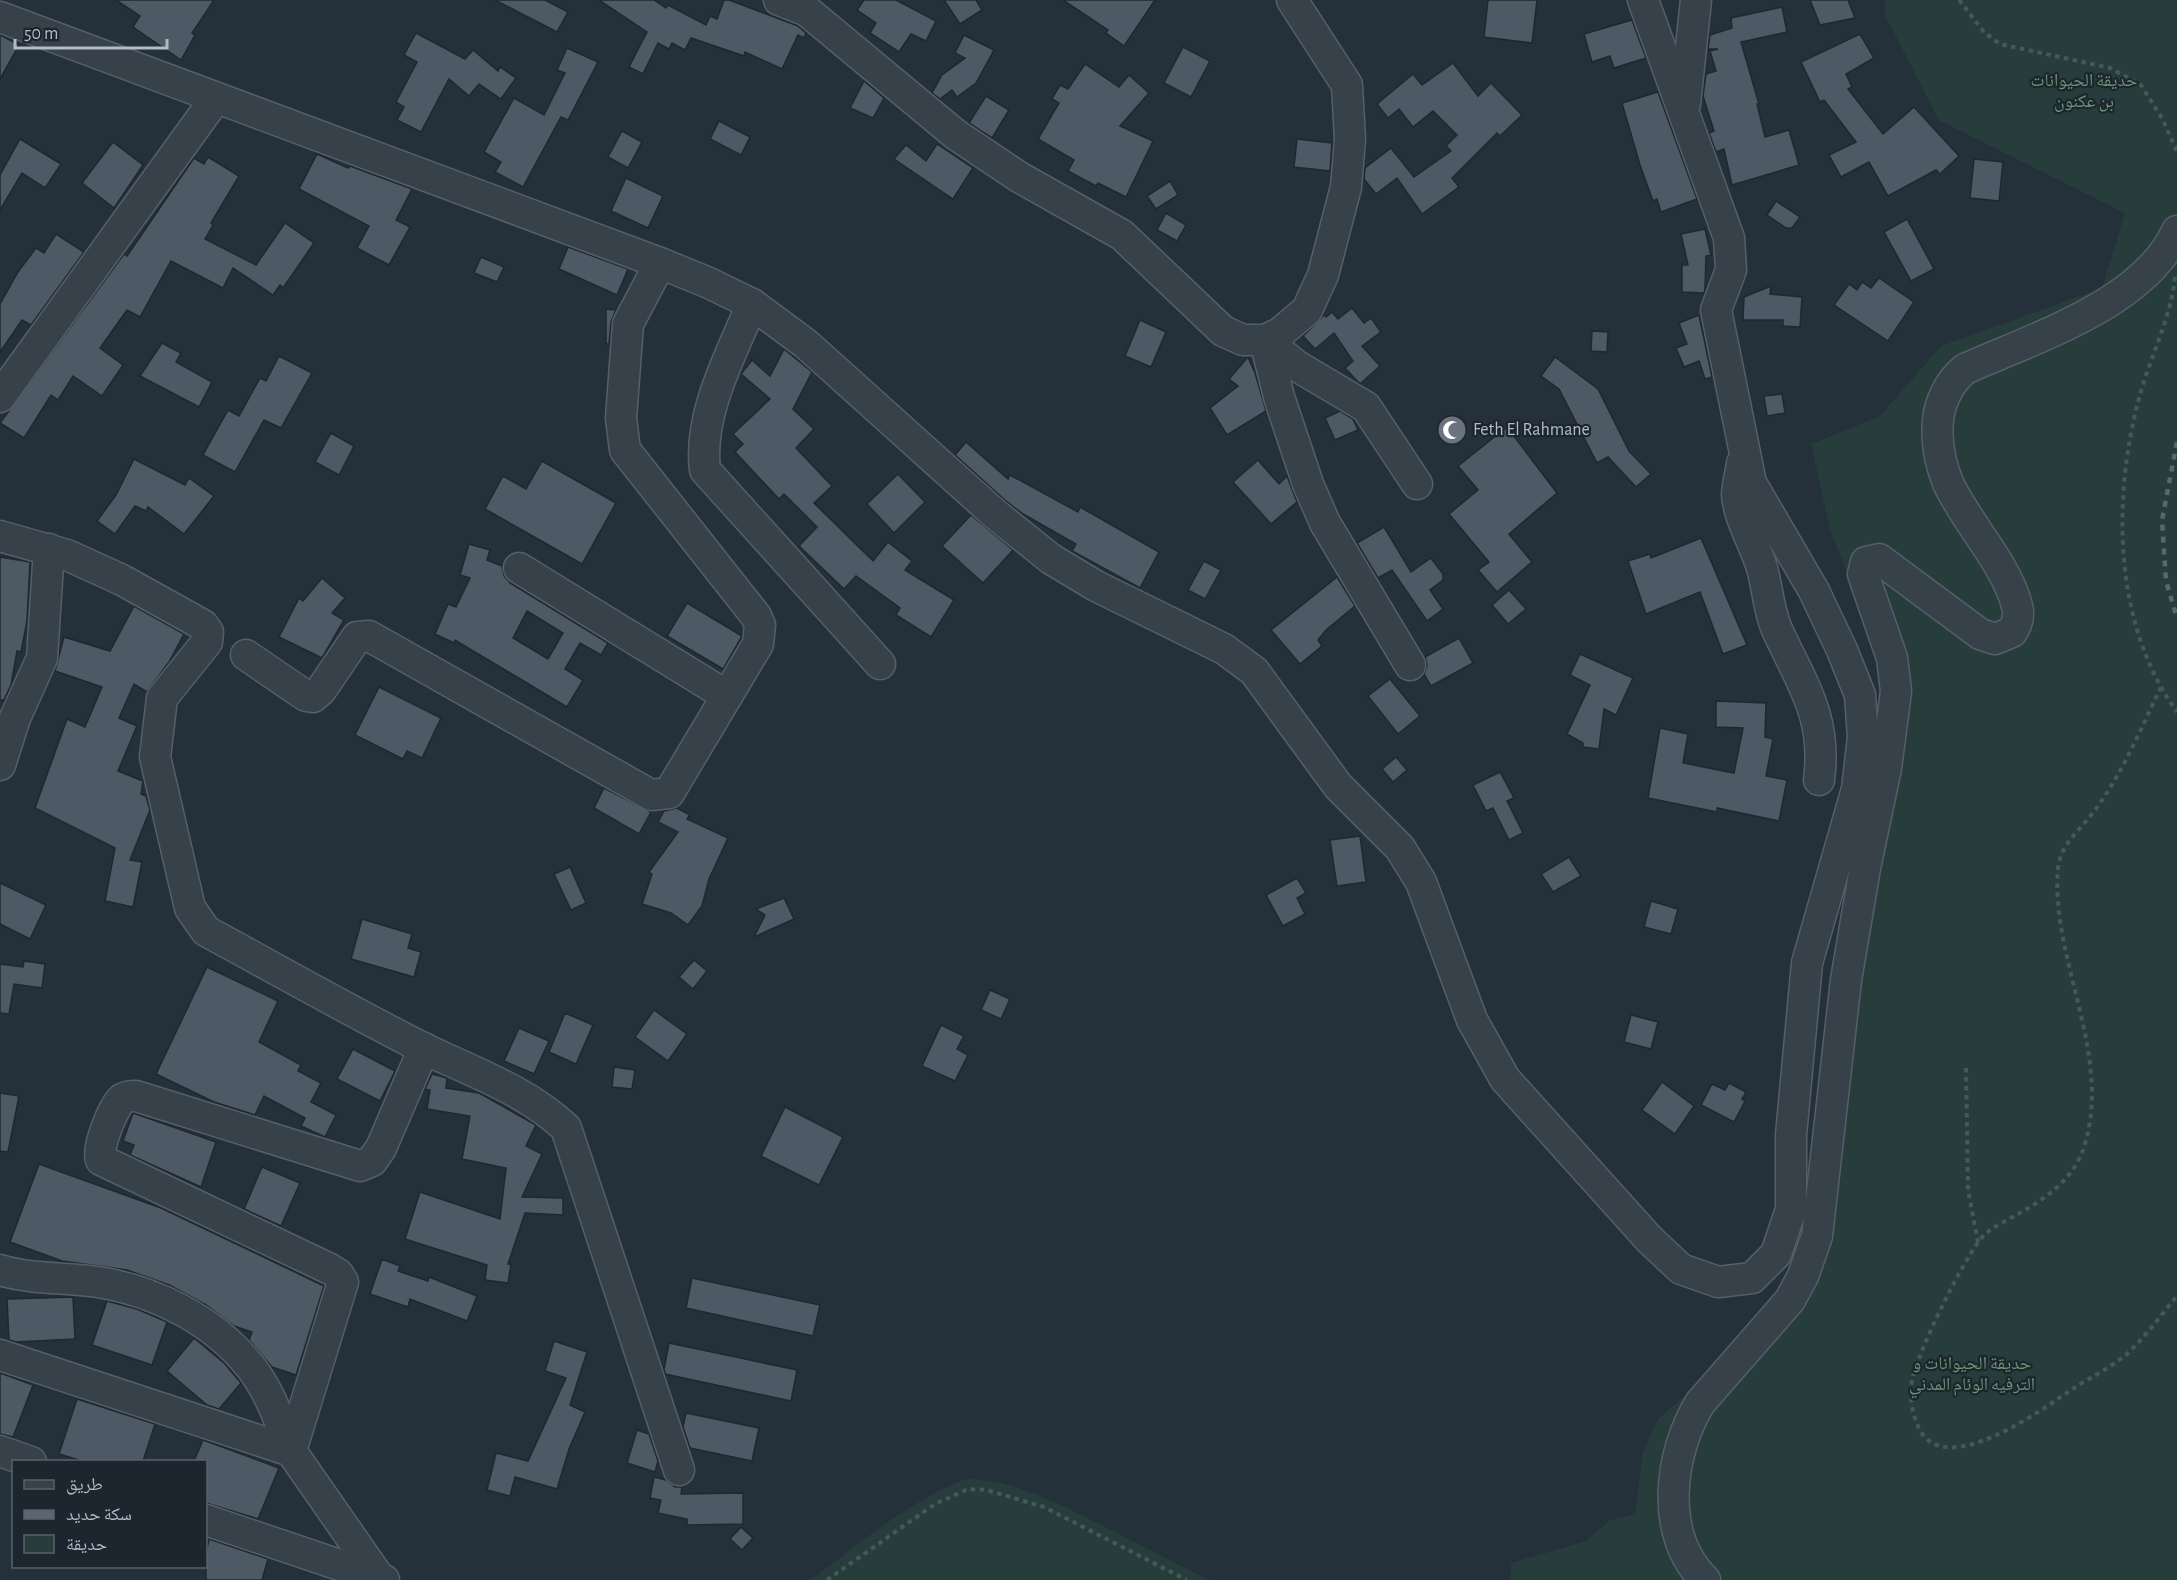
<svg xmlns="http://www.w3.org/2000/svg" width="2177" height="1580" viewBox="0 0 2177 1580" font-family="'Alegreya Sans','Noto Naskh Arabic',sans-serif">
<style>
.green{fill:#273d3c}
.building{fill:#4d5965;stroke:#1f2831;stroke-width:1.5;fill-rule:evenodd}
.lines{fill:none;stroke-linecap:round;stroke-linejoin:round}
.minor-casing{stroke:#565f68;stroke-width:33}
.path{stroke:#45595a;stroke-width:4;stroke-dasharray:4.5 4.5;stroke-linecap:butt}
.minor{stroke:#37414a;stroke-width:30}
.rail{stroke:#5a6671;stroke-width:4.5;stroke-dasharray:6 6;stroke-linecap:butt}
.labels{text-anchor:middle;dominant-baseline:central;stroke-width:4.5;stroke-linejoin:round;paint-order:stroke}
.park-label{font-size:18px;fill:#6b9670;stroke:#1d262f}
.poi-label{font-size:18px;fill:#b3bcc6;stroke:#1d262f;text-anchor:start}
</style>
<rect width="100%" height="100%" fill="#24303a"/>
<g class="green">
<polygon points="1885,0 2177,0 2177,1580 1511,1580 1511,1563 1586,1541 1610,1520 1635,1514 1643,1452 1658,1419 1696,1386 1788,1282 1804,1241 1842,914 1869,795 1877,745 1882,677 1873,641 1830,529 1811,444 1880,416 1941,346 2102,288 2125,213 1939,120 1885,15"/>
<path d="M966 1479C1018 1480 1061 1505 1107 1528 1141 1545 1175 1563 1209 1580H810C860 1544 908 1501 966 1479Z"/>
</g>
<g class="building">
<polygon points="116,0 214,0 192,33 195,35 181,60 133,27 140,16"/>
<polygon points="495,0 545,0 568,12 557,32"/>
<polygon points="599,0 654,0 666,8 668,5 706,25 710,16 717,19 724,0 729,0 798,26 806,33 804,38 798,35 782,69 745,52 744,56 691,38 685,50 672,43 669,49 658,43 643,74 629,67 647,32"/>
<polygon points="864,0 896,0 936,21 926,41 911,34 899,52 870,33 876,23 857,10"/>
<polygon points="944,0 976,0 982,10 960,24"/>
<polygon points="1063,0 1155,0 1124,46 1106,33 1108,30"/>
<polygon points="1488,0 1537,0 1532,43 1484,37"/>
<polygon points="1810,0 1848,0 1855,18 1820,25"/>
<polygon points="1782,7 1787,32 1741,42 1759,104 1757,104 1765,137 1789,130 1799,165 1732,185 1724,149 1716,152 1709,133 1714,131 1703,96 1706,74 1716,71 1710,51 1718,49 1708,49 1710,35 1732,28 1731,18"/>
<polygon points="1632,20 1646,58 1614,68 1610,56 1592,62 1584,34"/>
<polygon points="416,33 465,59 473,50 498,71 500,67 516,78 501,99 479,84 469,96 449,79 421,132 397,120 404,107 396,102 417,62 404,55"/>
<polygon points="1860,34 1874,58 1846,74 1852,87 1848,89 1883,134 1914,107 1959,156 1940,174 1936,170 1888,196 1869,162 1841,177 1829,155 1856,142 1824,100 1820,102 1801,62"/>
<polygon points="0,35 19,45 0,79"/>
<polygon points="964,35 994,50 976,83 957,97 952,90 940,99 932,93 942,75 965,58 955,53"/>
<polygon points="1183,47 1210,61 1191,97 1164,83"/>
<polygon points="567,48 598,62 568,120 561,117 523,187 495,172 501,162 484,152 514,98 544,115 565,73 557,70"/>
<polygon points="1453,63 1478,96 1491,83 1522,115 1500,136 1497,133 1452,178 1459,187 1422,214 1397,178 1376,194 1364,179 1365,168 1391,148 1414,177 1451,151 1446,146 1457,135 1433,111 1413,127 1399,109 1388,118 1377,104 1413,74 1422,85"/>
<polygon points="1085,64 1119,87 1129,75 1149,93 1120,126 1153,141 1126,197 1098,183 1096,186 1068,171 1074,160 1038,139 1059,103 1052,99 1060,85 1068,89"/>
<polygon points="864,81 884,98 873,118 850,108"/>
<polygon points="1658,92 1697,199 1661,212 1657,199 1653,201 1640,165 1622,103"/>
<polygon points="986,96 1009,110 992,138 969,123"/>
<polygon points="719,121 750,137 741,155 710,139"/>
<polygon points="622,131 642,142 628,168 608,157"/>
<polygon points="20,139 61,164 45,188 22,173 0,210 0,175"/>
<polygon points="1297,139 1332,143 1330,171 1294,167"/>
<polygon points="113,142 143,165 114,208 82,183"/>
<polygon points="937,144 973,168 953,199 894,159 906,145 926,161"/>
<polygon points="317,154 348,168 350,166 412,189 396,220 410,227 389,265 357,248 369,226 299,189"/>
<polygon points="208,157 239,176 211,223 213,225 205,239 256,265 285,223 314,243 283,288 280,285 273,295 233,268 223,288 171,261 140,317 127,310 100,348 123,365 102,396 73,376 58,400 51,395 24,438 0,423 124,254 127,256 194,158 204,164"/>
<polygon points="1974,159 2003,162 1999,201 1970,198"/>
<polygon points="626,178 663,196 648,228 611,211"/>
<polygon points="1170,181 1178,195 1156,209 1147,196"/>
<polygon points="1776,201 1800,217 1792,228 1786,228 1767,215"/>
<polygon points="1166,213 1186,225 1177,241 1157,230"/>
<polygon points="1907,219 1934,269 1911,281 1884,232"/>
<polygon points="1705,229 1711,255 1706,256 1705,289 1704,293 1682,292 1682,265 1688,265 1681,234"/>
<polygon points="56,234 84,252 31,325 22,320 0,352 0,304 18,272 36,248 44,253"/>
<polygon points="568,247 628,269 617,295 559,269"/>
<polygon points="481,257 504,267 497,282 474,273"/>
<polygon points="1879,278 1914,302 1888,341 1834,305 1849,284 1857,290 1862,282 1871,288"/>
<polygon points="1771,286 1770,294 1802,297 1800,327 1783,326 1783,320 1743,320 1744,297"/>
<polygon points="1352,308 1364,323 1371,318 1381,332 1362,346 1380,366 1360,384 1345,368 1353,361 1334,333 1315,349 1303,336 1324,315 1326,317 1332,312 1338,319"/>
<polygon points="606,309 616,310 611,322 609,344 606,344"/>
<polygon points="1699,315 1712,377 1705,379 1699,361 1684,367 1676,348 1687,344 1679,323"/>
<polygon points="1140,320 1166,332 1151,367 1125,356"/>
<polygon points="1592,331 1608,332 1607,352 1591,351"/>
<polygon points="162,343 181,353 176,362 212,382 199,407 140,376"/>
<polygon points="784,349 812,372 793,409 814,429 796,448 832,486 814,503 873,561 888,542 912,561 905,570 954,600 931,637 896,615 900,608 856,576 844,589 799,546 817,527 784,494 779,499 735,452 743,444 733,434 770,399 741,374 752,360 770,376"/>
<polygon points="279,356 312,373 281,428 264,420 235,472 203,455 228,410 239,416 260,378 266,381"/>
<polygon points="1248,357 1255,373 1266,411 1227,435 1210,408 1238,386 1229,379"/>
<polygon points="1555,357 1598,389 1629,451 1651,474 1636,487 1608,457 1597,463 1559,389 1541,376"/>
<polygon points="1782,394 1785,413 1767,416 1764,396"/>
<polygon points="1340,411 1353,419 1358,430 1335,440 1325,418"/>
<polygon points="1507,427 1557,493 1509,534 1532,562 1497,592 1478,570 1489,562 1449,514 1478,490 1458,466"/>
<polygon points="331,433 354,446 339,475 315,462"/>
<polygon points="966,442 1008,479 1010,475 1078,512 1080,507 1159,552 1140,588 1072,551 1076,544 1023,514 1006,501 955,455"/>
<polygon points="134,459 185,485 189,478 214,496 184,534 148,507 146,511 135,506 115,534 97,521 116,495"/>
<polygon points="1258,460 1279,484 1287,476 1297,502 1271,524 1233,482"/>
<polygon points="542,461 616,503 582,564 485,509 503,476 526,489"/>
<polygon points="898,474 925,502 894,533 867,504"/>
<polygon points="971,515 1013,550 983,583 942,546"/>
<polygon points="1384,527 1411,572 1431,558 1443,574 1443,580 1430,590 1443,609 1427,621 1392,570 1378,578 1357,543"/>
<polygon points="1701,538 1747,645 1723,654 1700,592 1646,614 1628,561 1650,554 1651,558"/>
<path d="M469 544 490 550 487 560 502 566 504 576 510 583 608 643 601 655 580 643 565 669 583 680 567 707 455 640 454 643 435 634 448 604 456 607 470 578 460 575ZM527 611 563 633 548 659 513 638Z"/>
<polygon points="0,557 30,562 27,621 21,652 17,651 11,685 4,700 0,700"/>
<polygon points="1204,561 1221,570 1205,599 1188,590"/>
<polygon points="1337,577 1355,606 1326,630 1318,640 1322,646 1300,664 1271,630"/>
<polygon points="322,578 345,598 332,613 344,620 322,658 279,637 299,598 303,601"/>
<polygon points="1509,590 1526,609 1508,624 1492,605"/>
<polygon points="687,603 742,636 723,669 667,636"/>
<polygon points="134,606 184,634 169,662 147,692 134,684 119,718 137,726 118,771 143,781 141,794 146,796 150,810 130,860 142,862 133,907 105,901 115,848 35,808 67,719 85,727 102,687 55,671 64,637 110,651"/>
<polygon points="1459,638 1473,663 1431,686 1424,674 1427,665 1425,657"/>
<polygon points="1580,654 1633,678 1616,715 1604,709 1599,749 1583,747 1583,743 1567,734 1590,685 1570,675"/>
<polygon points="1390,679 1420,716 1398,734 1368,696"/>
<polygon points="379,687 441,718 422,758 407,751 403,759 355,735"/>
<polygon points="1716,701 1766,703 1765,737 1773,739 1766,776 1787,780 1779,821 1717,808 1717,812 1648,798 1660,728 1688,734 1683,763 1734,773 1743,728 1716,727"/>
<polygon points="1396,757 1407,770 1393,782 1382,769"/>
<polygon points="1500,772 1514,798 1507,801 1523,833 1509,840 1493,808 1486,811 1473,785"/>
<polygon points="604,788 651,812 639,834 594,808"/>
<polygon points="677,808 690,815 687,819 728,838 709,879 702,906 688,925 671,913 642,904 652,874 649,872 678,832 658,822 664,811"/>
<polygon points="1360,836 1366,882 1337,886 1330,840"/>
<polygon points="1569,857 1581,876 1553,892 1541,874"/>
<polygon points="570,867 586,903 571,910 554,874"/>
<polygon points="1297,878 1306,893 1297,898 1305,914 1283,926 1266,895"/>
<polygon points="0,883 46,905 30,939 0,924"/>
<polygon points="784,898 794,919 754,937 765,915 756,909"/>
<polygon points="1651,901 1678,909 1671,934 1644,927"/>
<polygon points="362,919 412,934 408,948 421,952 414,977 351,959"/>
<polygon points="694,960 707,971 693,989 679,977"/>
<polygon points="24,961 45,964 42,988 14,984 9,1014 0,1013 0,964 23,967"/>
<polygon points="207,967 278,1001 259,1042 301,1065 298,1071 321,1083 311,1102 336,1115 325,1137 301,1126 305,1118 264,1096 255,1115 214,1102 156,1074"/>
<polygon points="990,990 1010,999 1001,1019 981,1010"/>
<polygon points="654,1010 687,1034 668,1061 635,1037"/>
<polygon points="565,1013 593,1025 576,1064 549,1052"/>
<polygon points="1631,1015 1658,1022 1651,1049 1624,1042"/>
<polygon points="941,1025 964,1036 957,1049 968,1055 955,1081 922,1066"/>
<polygon points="519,1028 549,1041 534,1074 504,1061"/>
<polygon points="353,1049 395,1071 380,1101 337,1079"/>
<polygon points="614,1067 635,1070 632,1089 612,1087"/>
<polygon points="432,1074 447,1078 446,1088 479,1093 536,1125 526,1146 542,1154 522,1197 563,1198 563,1215 525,1213 508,1264 511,1264 508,1283 485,1280 487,1265 405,1239 420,1192 500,1219 506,1168 462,1159 470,1116 427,1109 430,1090 425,1089"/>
<polygon points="1662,1082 1694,1106 1675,1134 1642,1110"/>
<polygon points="1729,1083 1746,1092 1742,1099 1745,1101 1734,1122 1701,1105 1712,1084 1725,1090"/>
<polygon points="0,1093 19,1096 8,1152 0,1151"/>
<polygon points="785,1107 843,1137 819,1185 761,1156"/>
<polygon points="133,1113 216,1142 201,1187 130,1155 134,1145 123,1141"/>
<polygon points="39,1164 161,1208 324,1286 296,1375 272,1367 249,1340 252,1332 234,1326 206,1305 169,1285 127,1270 62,1261 10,1242"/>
<polygon points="262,1167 300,1183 281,1226 244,1209"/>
<polygon points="382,1259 400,1266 398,1271 428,1281 429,1277 477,1296 467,1321 410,1299 408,1307 370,1294"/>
<polygon points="692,1278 820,1305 813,1336 686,1308"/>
<polygon points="73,1297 75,1339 16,1342 9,1340 7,1299"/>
<polygon points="107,1301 137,1309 167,1322 152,1365 92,1345"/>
<polygon points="194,1338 224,1363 241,1383 219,1409 207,1405 167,1371"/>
<polygon points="554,1341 587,1352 570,1405 585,1412 569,1449 557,1489 515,1477 510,1496 487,1490 496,1453 528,1461 566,1378 545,1371"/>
<polygon points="669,1343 797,1370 791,1401 665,1374 664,1369"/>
<polygon points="0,1373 33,1385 13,1437 0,1434"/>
<polygon points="77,1399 155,1424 143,1461 82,1461 59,1454"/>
<polygon points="686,1413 759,1428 752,1461 690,1448 683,1427"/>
<polygon points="637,1430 649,1434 658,1461 655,1472 627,1463"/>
<polygon points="203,1440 279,1468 258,1519 206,1503 206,1461 194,1461"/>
<polygon points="654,1477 666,1480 675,1487 682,1487 681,1494 743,1493 743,1524 687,1525 687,1519 658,1513 661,1500 650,1498"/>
<polygon points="741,1527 753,1538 742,1550 730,1539"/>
<polygon points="209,1539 268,1559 262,1580 206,1580 206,1553"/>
</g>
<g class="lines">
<g class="minor-casing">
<g id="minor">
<polyline points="779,0 807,11 955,134 1019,177 1122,235 1223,331 1243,340 1265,340 1280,333 1307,310 1323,275 1346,187 1350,139 1347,85 1292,0"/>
<polyline points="0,17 660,263 709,283 752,304 806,344 995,514 1051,559 1096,586 1224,649 1254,671 1338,786 1400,848 1421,882 1472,1020 1505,1079 1650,1240 1681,1269 1718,1282 1752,1278 1776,1254 1791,1209 1791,1135 1807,963 1857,789 1863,737 1860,695 1842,650 1814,591 1751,483 1716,310 1731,270 1729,238 1643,0"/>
<polyline points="1685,104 1696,0"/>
<path d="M752 304C731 355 698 414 705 470L880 664"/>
<polyline points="1265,340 1279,397 1308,484 1325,523 1410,665"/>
<polyline points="1265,340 1297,366 1366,407 1417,484"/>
<polyline points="0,397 216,98"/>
<path d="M1742 463C1741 473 1737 485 1737 495 1739 520 1755 544 1762 568 1768 590 1769 614 1779 634 1804 687 1827 719 1819 780"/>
<path d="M0 536 67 555 122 580 203 625 208 632 207 642 162 698 155 757 190 908 206 931C278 970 350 1011 423 1048 472 1072 526 1090 566 1128L679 1470"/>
<polyline points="519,568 727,696"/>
<polyline points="246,655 306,696 313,697 321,690 357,637 369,636 651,795 669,793 758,644 760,625 756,616 625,450 621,418 628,324 660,263"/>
<polyline points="0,765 15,718 42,658 49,549"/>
<path d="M0 1270C33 1280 70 1277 104 1283 155 1292 209 1319 243 1358 267 1383 279 1419 291 1451"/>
<polyline points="0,1355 291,1451 380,1579"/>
<polyline points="0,1451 31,1462"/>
<path d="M291 1451 343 1282 338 1274 330 1269 101 1160C96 1149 113 1107 122 1099 127 1096 130 1096 136 1096L360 1166 372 1161 381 1148 424 1048"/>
<polyline points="206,1520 384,1580"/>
<path d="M1705 1580C1659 1535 1669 1454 1700 1403L1790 1300 1803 1276 1817 1236 1846 980 1865 868 1886 768 1896 691 1892 658 1863 574 1866 562 1879 559 1980 634 1995 639 2012 632C2017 624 2020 616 2017 606 2007 565 1966 522 1948 483 1940 463 1936 441 1938 420 1940 401 1950 381 1965 369 2034 338 2144 304 2177 231"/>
</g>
</g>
<g class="path">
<polyline points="1959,0 1984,32 2000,44 2110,68 2141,85 2163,120 2177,152"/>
<path d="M2175 277C2171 317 2152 353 2141 391 2112 493 2112 623 2177 712"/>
<path d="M2161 687C2139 732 2120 780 2088 819 2075 834 2060 848 2058 868 2050 961 2115 1057 2083 1150 2072 1180 2045 1199 2018 1214 2007 1220 1994 1226 1984 1235 1965 1255 1917 1353 1912 1381 1909 1396 1912 1412 1918 1426 1942 1484 2044 1408 2074 1388 2091 1377 2112 1367 2128 1353 2146 1336 2161 1315 2177 1296"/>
<polyline points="1966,1068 1968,1190 1978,1242"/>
<polyline points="827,1580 935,1504 968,1489 987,1490 1044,1507 1187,1580"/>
</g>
<use href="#minor" class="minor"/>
<polyline class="rail" points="2177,442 2162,520 2166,581 2177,618"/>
</g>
<defs>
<g id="mosque-disc" transform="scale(1.5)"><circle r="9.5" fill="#6b7280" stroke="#1d262f"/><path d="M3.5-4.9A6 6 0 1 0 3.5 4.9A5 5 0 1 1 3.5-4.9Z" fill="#fff"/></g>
</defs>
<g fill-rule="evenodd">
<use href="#mosque-disc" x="1452" y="430"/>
</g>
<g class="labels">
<g class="park-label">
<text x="2084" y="81">حديقة الحيوانات<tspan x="2084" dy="21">بن عكنون</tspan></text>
<text x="1972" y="1364">حديقة الحيوانات و<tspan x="1972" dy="21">الترفيه الوئام المدني</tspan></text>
</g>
<g class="poi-label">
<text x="1473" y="430">Feth El Rahmane</text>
</g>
</g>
<rect x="12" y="1460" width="195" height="108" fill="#1d262f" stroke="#59626b" stroke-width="1.5"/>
<rect x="24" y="1480" width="30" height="9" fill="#37414a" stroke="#59626b" stroke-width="1.5"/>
<text x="66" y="1490" font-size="18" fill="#b3bcc6">طريق</text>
<rect x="24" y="1510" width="30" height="9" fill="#5a6671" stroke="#59626b" stroke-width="1.5"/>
<text x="66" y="1520" font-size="18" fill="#b3bcc6">سكة حديد</text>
<rect x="24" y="1535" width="30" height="18" fill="#273d3c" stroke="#59626b" stroke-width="1.5"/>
<text x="66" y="1550" font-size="18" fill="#b3bcc6">حديقة</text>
<path d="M15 39v9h152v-9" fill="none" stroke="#b3bcc6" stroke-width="3"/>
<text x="24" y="39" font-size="18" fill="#b3bcc6" stroke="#1d262f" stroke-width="4.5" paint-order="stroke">50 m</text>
</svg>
